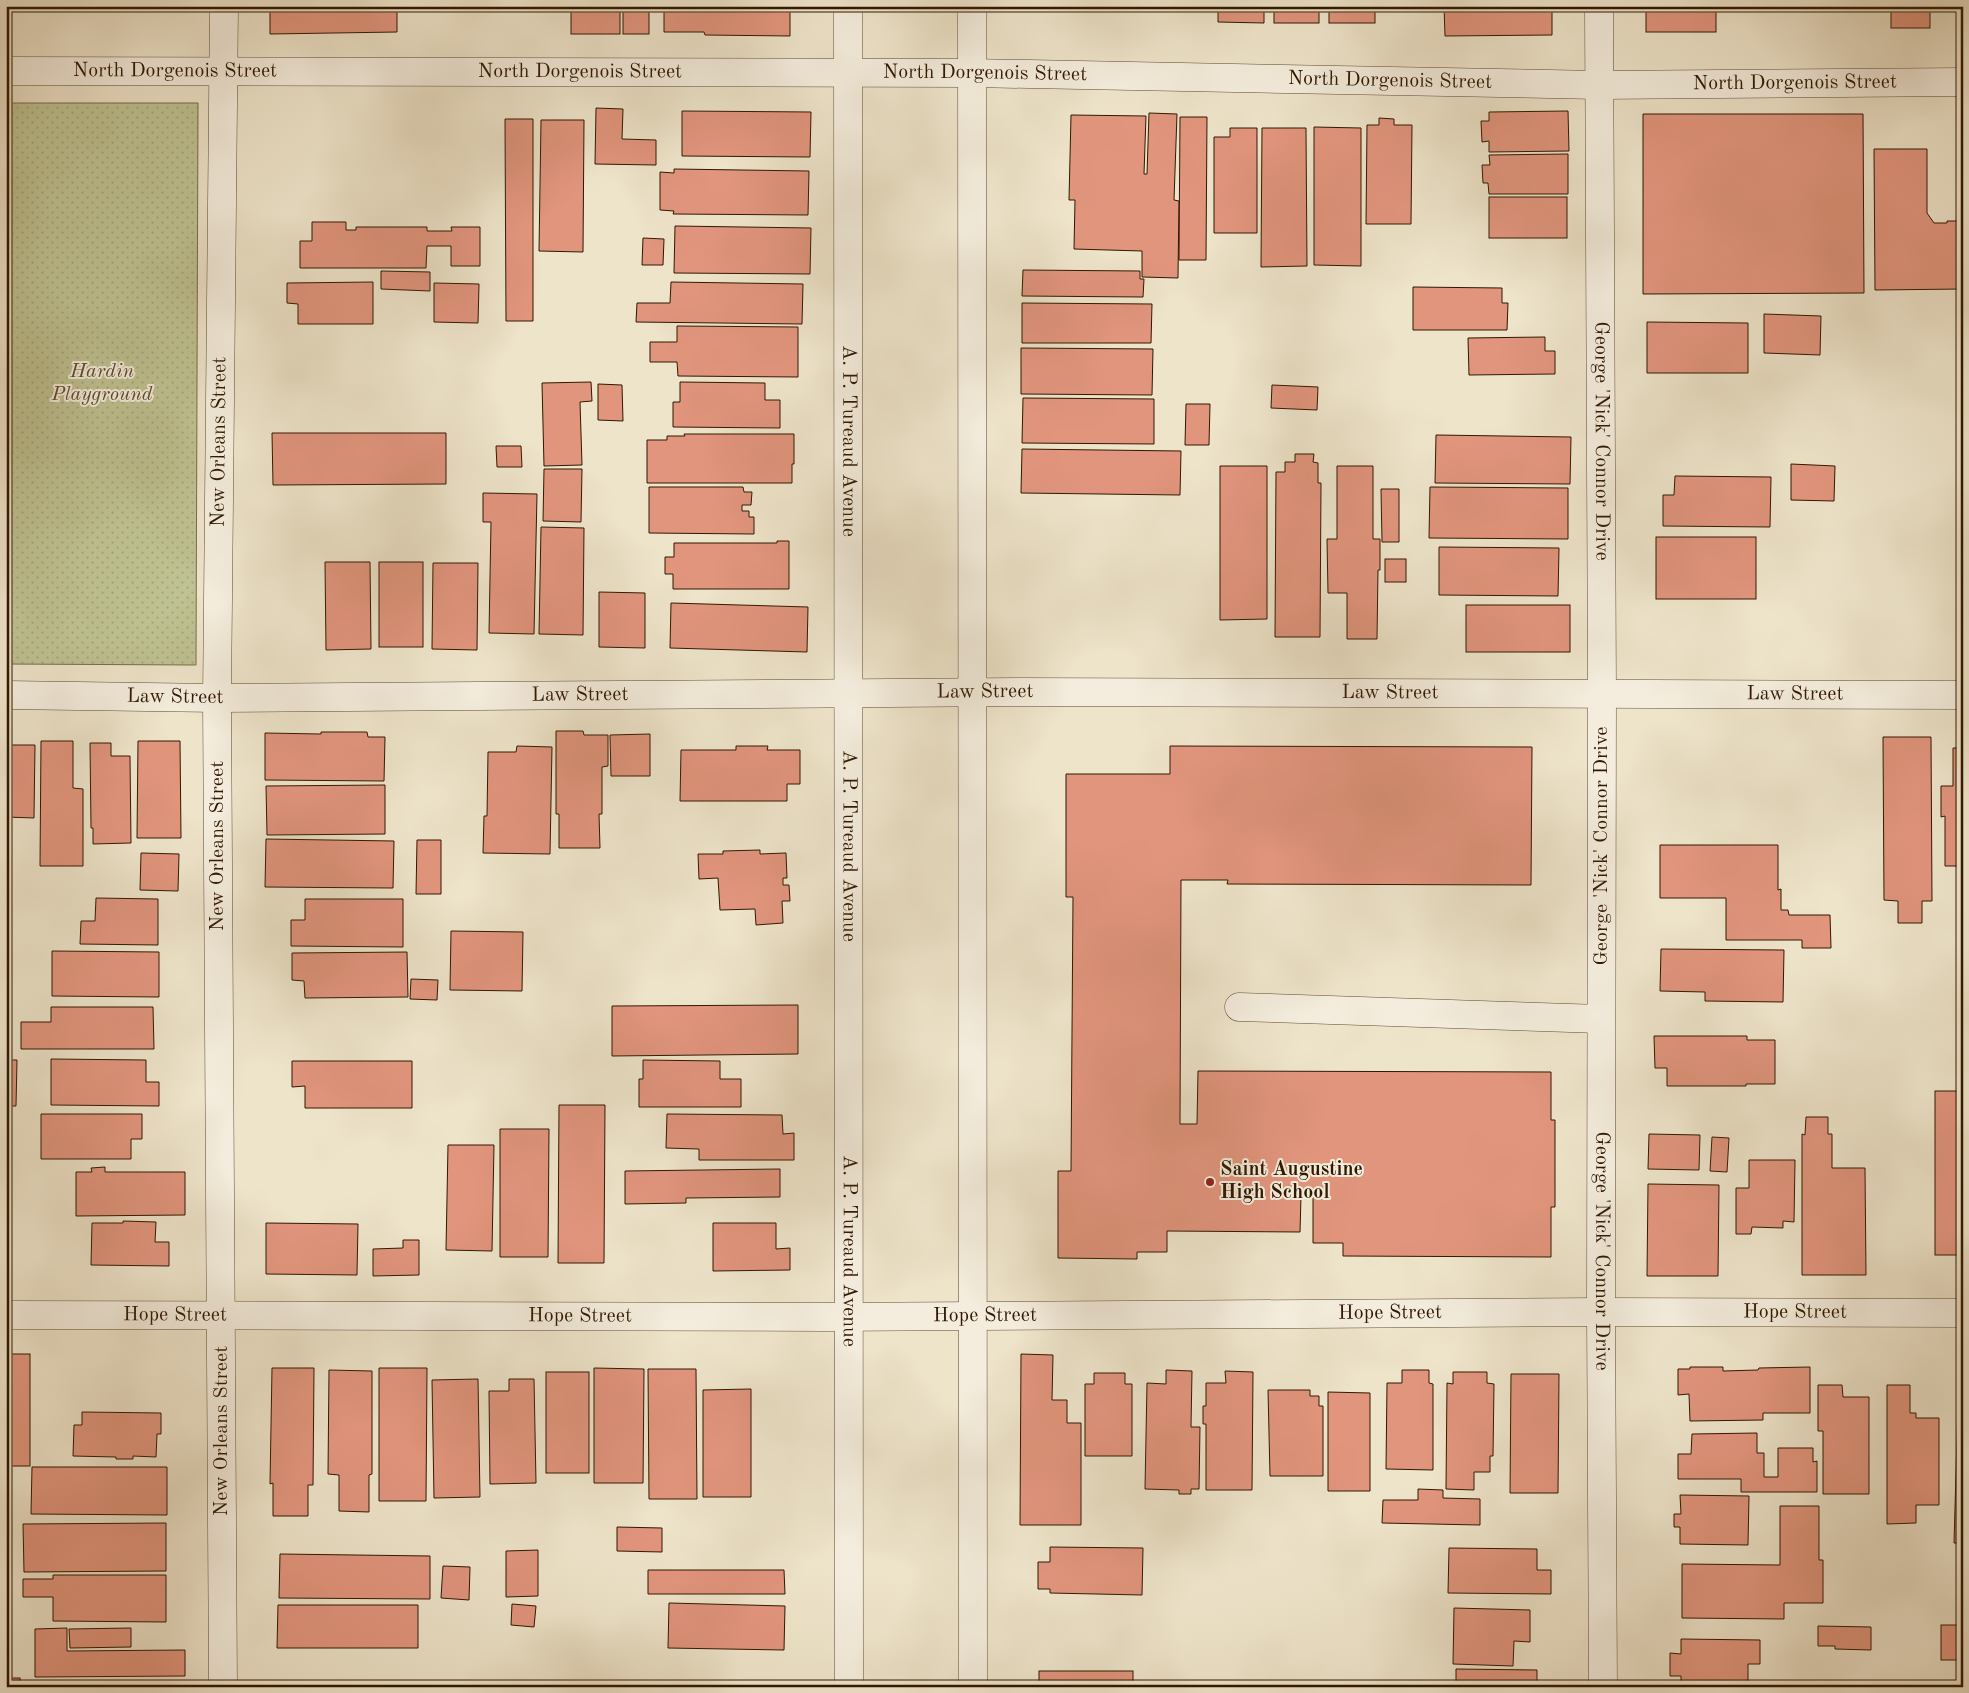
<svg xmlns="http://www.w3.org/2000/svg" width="1969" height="1693" viewBox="0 0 1969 1693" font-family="'Old Standard TT',serif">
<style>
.green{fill:url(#green-dots);stroke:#786d49}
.building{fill:#e1957d;stroke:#301800}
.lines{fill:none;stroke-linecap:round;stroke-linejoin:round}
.minor-casing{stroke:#604b32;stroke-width:29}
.minor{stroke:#f4eddd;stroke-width:28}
.poi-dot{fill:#8f2418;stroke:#f4eddd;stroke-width:2}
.labels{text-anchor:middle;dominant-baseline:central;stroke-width:4;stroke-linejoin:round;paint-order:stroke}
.street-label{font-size:20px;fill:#301800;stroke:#f4eddd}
.park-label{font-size:20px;font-style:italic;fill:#5b4b2c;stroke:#f4eddd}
.poi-label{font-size:20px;font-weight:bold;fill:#301800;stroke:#f4eddd;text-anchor:start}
</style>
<defs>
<pattern id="green-dots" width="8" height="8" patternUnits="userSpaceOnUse" patternTransform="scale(1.25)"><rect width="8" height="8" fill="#bfc292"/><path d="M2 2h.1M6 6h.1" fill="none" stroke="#a4a67c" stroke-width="1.8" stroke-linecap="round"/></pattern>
</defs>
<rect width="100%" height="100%" fill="#eee4ca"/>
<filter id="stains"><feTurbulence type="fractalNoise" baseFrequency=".004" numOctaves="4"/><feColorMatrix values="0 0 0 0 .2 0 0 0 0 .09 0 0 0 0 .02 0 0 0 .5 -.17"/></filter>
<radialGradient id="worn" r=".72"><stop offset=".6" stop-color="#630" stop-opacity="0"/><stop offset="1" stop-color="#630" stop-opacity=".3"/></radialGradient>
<polygon class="green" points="6,103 198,103 196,665 6,664"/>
<g class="building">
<polygon points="270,6 397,7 397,32 270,34"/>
<rect x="437" y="6" width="29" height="4"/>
<rect x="511" y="6" width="21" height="5"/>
<rect x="571" y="6" width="49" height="28"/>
<rect x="623" y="6" width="26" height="28"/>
<polygon points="664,6 790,6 790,36 705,35 704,32 664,32"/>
<polygon points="1218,6 1264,6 1264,23 1218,22"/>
<rect x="1274" y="6" width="45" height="17"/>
<rect x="1329" y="6" width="46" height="17"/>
<polygon points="1444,6 1552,6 1552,35 1445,36"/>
<rect x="1646" y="6" width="70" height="26"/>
<rect x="1891" y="6" width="39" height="22"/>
<polygon points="596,108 623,109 622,139 656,140 656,165 595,164"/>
<polygon points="682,111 811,112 810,157 682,156"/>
<polygon points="1568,111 1569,151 1489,152 1489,141 1482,142 1481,121 1489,121 1489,112"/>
<polygon points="1149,113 1177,114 1174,200 1179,201 1178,278 1142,277 1142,251 1074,249 1075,200 1069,200 1071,115 1146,116 1144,174 1147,174"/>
<polygon points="1643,114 1863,114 1864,293 1643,294"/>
<polygon points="1180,117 1207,117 1206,260 1179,260"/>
<polygon points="1379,118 1394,119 1394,125 1412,125 1411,224 1366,224 1367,125 1379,125"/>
<polygon points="505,119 533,119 533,321 506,321"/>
<polygon points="541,120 584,120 583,252 539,251"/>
<polygon points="1314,127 1361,128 1361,266 1314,265"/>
<polygon points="1230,128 1257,128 1257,233 1214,233 1214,137 1230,137"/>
<polygon points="1262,128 1306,128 1307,266 1261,267"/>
<polygon points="1874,149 1927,149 1927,213 1934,223 1947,223 1947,221 1963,221 1963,289 1875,290"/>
<polygon points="1568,154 1568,194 1489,194 1488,183 1483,183 1482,165 1490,165 1489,155"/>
<polygon points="674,169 809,171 808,215 673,214 674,211 660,210 660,172 674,173"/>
<rect x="1489" y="197" width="78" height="41"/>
<polygon points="312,222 346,222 346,230 356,230 356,227 427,227 427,231 452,231 451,227 480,227 480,266 451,266 451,246 427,246 426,268 300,268 300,241 312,241"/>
<polygon points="675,226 811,228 810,274 674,273"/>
<polygon points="643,238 664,239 663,265 642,265"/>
<polygon points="1023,270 1140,271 1140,279 1144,279 1143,297 1022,296"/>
<polygon points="381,271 430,272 430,291 381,289"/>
<polygon points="373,282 373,324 298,324 298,304 287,303 287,283"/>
<polygon points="671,282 803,284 802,324 636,322 637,303 670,303"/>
<polygon points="434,283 479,284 478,323 434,322"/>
<polygon points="1413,287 1502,288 1502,303 1508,303 1507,330 1413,330"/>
<polygon points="1022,303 1152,304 1151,343 1022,343"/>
<polygon points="1764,314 1821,316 1820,355 1764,353"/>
<polygon points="1647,322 1748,323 1748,373 1647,373"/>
<polygon points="677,326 798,327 798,377 678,376 677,362 650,362 650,342 677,342"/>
<polygon points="1545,337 1545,351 1555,351 1555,374 1469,375 1468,338"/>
<polygon points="1021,348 1153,349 1152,395 1021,394"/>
<polygon points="591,382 592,401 580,402 582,465 544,466 542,383"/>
<polygon points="680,382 765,383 765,400 780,400 780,428 673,427 673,402 680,402"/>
<polygon points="598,384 622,385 623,421 598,420"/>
<polygon points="1272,385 1318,387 1317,410 1271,408"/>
<polygon points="1023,398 1154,399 1154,444 1022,443"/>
<polygon points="1186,404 1210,404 1209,445 1185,445"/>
<polygon points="272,433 446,433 446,484 273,485"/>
<polygon points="684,434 794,434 794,464 792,464 792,483 647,483 647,440 667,440 667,436 685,436"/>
<polygon points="1436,435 1571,437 1570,484 1435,483"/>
<polygon points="496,446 521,446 522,467 497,467"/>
<polygon points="1022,449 1181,451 1180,495 1021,493"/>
<polygon points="1295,454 1314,454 1313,462 1318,463 1318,483 1321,483 1320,637 1275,637 1276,472 1285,472 1285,462 1295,462"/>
<polygon points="1791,464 1835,466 1834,501 1791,500"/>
<polygon points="1220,466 1267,466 1267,619 1220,620"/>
<polygon points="1337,466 1373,466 1373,539 1380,539 1380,570 1378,570 1377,639 1347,639 1347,593 1328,593 1327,539 1337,539"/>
<polygon points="544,469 582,469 581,522 543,521"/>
<polygon points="1675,476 1771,477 1770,527 1663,526 1663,495 1674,495"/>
<polygon points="649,487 743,487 744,492 752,492 751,505 742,505 742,511 749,511 749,517 754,517 754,534 649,533"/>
<polygon points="1430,487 1568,488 1568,539 1429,538"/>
<polygon points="1381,489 1399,489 1399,542 1382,542"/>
<polygon points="483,493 537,494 534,634 489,633 491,522 483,522"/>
<polygon points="541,527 584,528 583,635 539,634"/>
<rect x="1656" y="537" width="100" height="62"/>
<polygon points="777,541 789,541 789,589 673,589 673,574 665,574 665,557 674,557 674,543 777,543"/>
<polygon points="1439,547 1559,548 1558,596 1439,595"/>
<rect x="1385" y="559" width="21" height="23"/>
<polygon points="325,562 370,562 371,649 326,650"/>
<rect x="379" y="562" width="44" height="85"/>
<polygon points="433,563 478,563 477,650 432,649"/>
<polygon points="599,592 645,593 645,648 599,647"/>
<polygon points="671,603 808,607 807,652 670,648"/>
<rect x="1466" y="605" width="104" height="47"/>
<polygon points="556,731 583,731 584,735 608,735 608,766 602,767 602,814 599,814 600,848 559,848 559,814 556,814"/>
<polygon points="321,732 367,732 368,737 385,737 384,781 265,780 265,733 321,734"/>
<polygon points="650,734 650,776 611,776 610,735"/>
<polygon points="1883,737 1931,737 1932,901 1922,901 1922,923 1898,923 1898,901 1884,900"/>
<polygon points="41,741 73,741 73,788 83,789 83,866 40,866"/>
<polygon points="138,741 180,741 181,838 137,838"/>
<polygon points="90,743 111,743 111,756 130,756 131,843 93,844 93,828 91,828"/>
<polygon points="6,745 35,745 34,818 6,817"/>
<polygon points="517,746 552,747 550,854 483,853 484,816 487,816 488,752 516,752"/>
<polygon points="736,746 768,746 767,750 800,750 800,784 787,784 787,801 680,801 681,750 736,750"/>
<polygon points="1170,746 1532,747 1531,885 1227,884 1228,880 1181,880 1180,1124 1197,1124 1198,1071 1551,1072 1551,1120 1555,1120 1555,1207 1551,1207 1551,1257 1343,1256 1343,1243 1313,1243 1313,1197 1301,1196 1300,1232 1167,1231 1167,1252 1137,1252 1137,1259 1058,1258 1058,1171 1071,1171 1073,897 1066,897 1066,774 1170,774"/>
<polygon points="1953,748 1963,748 1963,866 1945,866 1945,816 1941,817 1941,786 1953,786"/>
<polygon points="385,785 385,834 267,835 266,786"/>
<polygon points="266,839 394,841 393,888 265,887"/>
<polygon points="417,840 441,840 441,894 416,894"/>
<polygon points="1660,845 1778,845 1778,890 1781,889 1781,910 1788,910 1789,915 1830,915 1831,948 1802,948 1802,940 1726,940 1726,898 1660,898"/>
<polygon points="760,850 760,854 786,853 787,878 783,878 783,885 789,885 790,901 782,901 783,923 756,925 755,909 720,910 718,878 699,879 698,854 723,854 723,851"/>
<polygon points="141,853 179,854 178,891 140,890"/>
<polygon points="96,898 158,899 158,945 80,944 81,921 95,921"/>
<polygon points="305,899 403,899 403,947 291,946 291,920 305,920"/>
<polygon points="451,931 523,932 522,991 450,990"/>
<polygon points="1661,949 1784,950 1783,1002 1705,1001 1705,992 1660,991"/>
<polygon points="52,951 159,952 159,997 52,996"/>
<polygon points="407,952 408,997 305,998 304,981 292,980 292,953"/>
<polygon points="411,979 438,980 437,1000 410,999"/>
<polygon points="798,1005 798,1054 612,1056 612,1006"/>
<polygon points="51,1007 153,1007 154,1049 21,1049 21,1022 51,1022"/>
<polygon points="1654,1036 1747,1036 1747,1040 1775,1040 1775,1084 1746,1084 1746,1086 1667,1086 1667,1068 1655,1068"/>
<polygon points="51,1059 146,1060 146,1082 159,1082 159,1106 51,1105"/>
<polygon points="6,1060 17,1060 16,1106 6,1106"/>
<polygon points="643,1060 720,1061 720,1079 741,1079 741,1107 639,1107 639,1079 643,1079"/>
<polygon points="292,1061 412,1061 412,1108 305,1108 305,1086 292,1087"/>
<rect x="1935" y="1091" width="28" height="164"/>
<polygon points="559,1105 605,1105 604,1263 558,1263"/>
<polygon points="41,1114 142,1114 142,1139 131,1139 131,1159 41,1159"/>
<polygon points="667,1114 782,1115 783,1134 794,1133 794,1160 699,1160 699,1149 666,1148"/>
<polygon points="1806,1117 1828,1117 1828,1134 1832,1134 1832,1168 1865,1168 1866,1275 1802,1275 1802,1134 1805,1135"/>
<polygon points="500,1129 549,1129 548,1257 500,1257"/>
<polygon points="1649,1134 1700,1135 1699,1170 1648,1169"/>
<polygon points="1712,1137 1729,1138 1727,1172 1710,1171"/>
<polygon points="448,1145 494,1145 492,1251 446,1250"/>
<polygon points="1749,1160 1795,1160 1794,1222 1783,1221 1783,1228 1752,1227 1751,1234 1736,1234 1736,1188 1749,1188"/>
<polygon points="105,1167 105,1172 185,1172 185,1215 76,1216 76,1172 92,1172 91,1168"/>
<polygon points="780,1169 780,1197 686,1198 686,1203 625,1204 625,1171"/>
<polygon points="1648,1184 1719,1185 1718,1276 1647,1276"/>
<polygon points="123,1221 156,1222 155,1242 169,1242 169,1266 91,1265 92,1223 123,1223"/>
<polygon points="266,1223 358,1224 357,1275 266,1274"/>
<polygon points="713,1223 776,1223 776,1249 790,1248 790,1270 713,1271"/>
<polygon points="403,1240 419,1240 419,1275 373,1276 373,1249 403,1248"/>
<rect x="6" y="1354" width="24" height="112"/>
<polygon points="1021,1354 1053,1355 1052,1400 1067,1400 1067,1423 1081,1423 1081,1525 1020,1525"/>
<polygon points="1690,1367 1723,1367 1723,1371 1758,1370 1759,1368 1810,1367 1810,1413 1763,1413 1763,1420 1690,1421 1689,1394 1678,1395 1678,1369 1690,1369"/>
<polygon points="272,1368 314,1368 313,1485 308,1485 308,1516 273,1516 273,1483 270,1484"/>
<polygon points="379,1368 427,1368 426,1501 379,1501"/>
<polygon points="594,1368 644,1369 643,1483 594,1483"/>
<polygon points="648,1369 696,1369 697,1499 649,1499"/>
<polygon points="329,1370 372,1371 372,1474 369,1475 369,1512 339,1511 339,1475 328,1474"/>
<polygon points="1166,1370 1192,1371 1191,1427 1200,1427 1199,1489 1191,1489 1191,1494 1179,1494 1179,1490 1145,1489 1147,1383 1166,1384"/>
<polygon points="1402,1370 1429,1370 1429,1383 1433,1384 1433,1470 1386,1469 1387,1383 1402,1383"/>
<polygon points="1225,1371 1253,1372 1252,1490 1206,1490 1206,1424 1203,1424 1203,1406 1206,1406 1206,1383 1226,1383"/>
<rect x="546" y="1372" width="43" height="101"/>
<polygon points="1453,1372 1487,1372 1487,1383 1494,1384 1493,1456 1490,1456 1490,1472 1474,1472 1474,1490 1446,1489 1447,1383 1453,1384"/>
<polygon points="1094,1373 1125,1373 1125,1384 1132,1384 1132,1456 1085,1456 1085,1384 1094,1384"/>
<polygon points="1511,1374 1559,1374 1558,1493 1510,1493"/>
<polygon points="478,1379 480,1497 434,1498 432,1380"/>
<polygon points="509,1379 534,1379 536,1483 490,1484 489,1391 509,1391"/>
<polygon points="1818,1385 1842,1385 1843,1397 1869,1397 1869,1494 1823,1494 1823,1431 1818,1431"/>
<polygon points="1887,1385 1910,1385 1910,1413 1916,1413 1916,1418 1939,1418 1939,1505 1916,1505 1916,1523 1887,1524"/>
<polygon points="751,1389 751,1497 703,1497 703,1390"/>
<polygon points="1268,1390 1310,1390 1310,1396 1319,1396 1319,1406 1323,1406 1323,1476 1270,1476"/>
<polygon points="1328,1392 1370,1393 1370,1491 1328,1491"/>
<polygon points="1958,1402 1963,1403 1963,1543 1954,1543"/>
<polygon points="82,1412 161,1413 161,1434 157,1434 156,1457 133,1456 133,1459 116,1459 116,1457 73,1456 74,1425 82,1425"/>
<polygon points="1757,1433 1757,1453 1764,1453 1764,1477 1778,1477 1778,1448 1813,1448 1813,1462 1817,1461 1817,1492 1741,1492 1741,1479 1678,1479 1678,1454 1691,1454 1692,1434"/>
<polygon points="32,1467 167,1467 167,1515 31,1514"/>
<polygon points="1418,1489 1443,1490 1443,1498 1480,1499 1480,1525 1382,1523 1383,1500 1418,1500"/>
<polygon points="1680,1495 1749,1496 1748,1545 1680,1544 1680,1527 1674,1527 1674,1514 1681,1514"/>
<polygon points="1780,1506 1819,1506 1819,1560 1823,1560 1823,1603 1784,1603 1784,1619 1682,1618 1682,1564 1780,1565"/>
<polygon points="166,1523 166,1571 24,1572 23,1524"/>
<polygon points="617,1527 662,1528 662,1552 617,1551"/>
<polygon points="1050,1547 1143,1548 1142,1595 1050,1593 1050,1589 1038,1589 1038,1562 1050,1562"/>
<polygon points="1449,1548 1537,1549 1537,1570 1551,1570 1551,1594 1448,1593"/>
<polygon points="538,1550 538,1596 506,1597 506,1551"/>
<polygon points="280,1554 430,1556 430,1599 279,1598"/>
<polygon points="443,1566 470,1567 469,1600 441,1598"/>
<polygon points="648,1570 784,1570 785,1594 648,1594"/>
<polygon points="53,1575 166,1575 166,1622 53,1621 53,1597 23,1597 23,1579 53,1579"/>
<polygon points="669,1603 785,1606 784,1650 668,1648"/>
<polygon points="512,1604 536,1606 534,1627 511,1625"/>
<polygon points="278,1605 418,1605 418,1648 277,1648"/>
<polygon points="1454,1608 1530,1610 1530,1642 1514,1641 1513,1666 1453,1664"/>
<rect x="1941" y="1625" width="22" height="35"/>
<polygon points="1818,1626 1871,1627 1871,1650 1835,1649 1835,1646 1818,1646"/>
<polygon points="67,1628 67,1651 185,1650 185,1676 35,1677 35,1629"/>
<polygon points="131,1628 131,1647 70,1648 69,1629"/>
<polygon points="1681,1639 1760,1640 1760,1664 1748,1664 1748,1687 1681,1687 1681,1676 1670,1676 1670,1653 1681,1654"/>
<polygon points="1456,1669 1537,1670 1537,1685 1551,1685 1551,1687 1456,1687"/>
<rect x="1039" y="1671" width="94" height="16"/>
<rect x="6" y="1678" width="14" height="9"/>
<polygon points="106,1684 106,1687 65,1687 65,1685"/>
</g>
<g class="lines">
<g class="minor-casing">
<g id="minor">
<path id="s1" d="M848 6 849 1687"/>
<polyline points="972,6 973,1687"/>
<path id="s2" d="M1599 6 1602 693 1601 1312 1603 1687"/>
<path id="s3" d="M6 71 972 73 1599 85 1963 82"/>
<path id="s4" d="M6 695 217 698 1016 692 1963 695"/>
<polyline points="1239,1007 1601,1019"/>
<path id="s5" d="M6 1315 824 1317 1601 1312 1963 1313"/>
<path id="s6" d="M223 1687 217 698 224 6"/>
</g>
</g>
<use href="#minor" class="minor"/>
</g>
<circle class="poi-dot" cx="1210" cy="1182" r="5"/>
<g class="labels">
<g class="street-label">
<text stroke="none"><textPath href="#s3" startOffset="169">North Dorgenois Street</textPath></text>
<text stroke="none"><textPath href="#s3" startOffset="574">North Dorgenois Street</textPath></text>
<text stroke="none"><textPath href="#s3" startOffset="979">North Dorgenois Street</textPath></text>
<text stroke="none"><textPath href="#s3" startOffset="1384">North Dorgenois Street</textPath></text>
<text stroke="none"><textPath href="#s3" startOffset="1789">North Dorgenois Street</textPath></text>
<text stroke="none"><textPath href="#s6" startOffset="1245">New Orleans Street</textPath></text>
<text stroke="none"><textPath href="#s1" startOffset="435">A. P. Tureaud Avenue</textPath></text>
<text stroke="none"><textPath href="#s2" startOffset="435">George 'Nick' Connor Drive</textPath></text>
<text stroke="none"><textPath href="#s4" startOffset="979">Law Street</textPath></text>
<text stroke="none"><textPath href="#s4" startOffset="1384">Law Street</textPath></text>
<text stroke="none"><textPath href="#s4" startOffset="1789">Law Street</textPath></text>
<text stroke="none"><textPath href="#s4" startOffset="574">Law Street</textPath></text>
<text stroke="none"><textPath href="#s4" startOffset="169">Law Street</textPath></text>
<text transform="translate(218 846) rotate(-90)">New Orleans Street</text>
<text stroke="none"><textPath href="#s1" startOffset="840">A. P. Tureaud Avenue</textPath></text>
<text transform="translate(1602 846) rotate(-90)">George 'Nick' Connor Drive</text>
<text stroke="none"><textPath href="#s1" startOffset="1245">A. P. Tureaud Avenue</textPath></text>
<text stroke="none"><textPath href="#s2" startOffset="1245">George 'Nick' Connor Drive</textPath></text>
<text stroke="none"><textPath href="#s5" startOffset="1789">Hope Street</textPath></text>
<text stroke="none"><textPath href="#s5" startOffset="1384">Hope Street</textPath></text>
<text stroke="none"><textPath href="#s5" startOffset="169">Hope Street</textPath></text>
<text stroke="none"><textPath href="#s5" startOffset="574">Hope Street</textPath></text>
<text stroke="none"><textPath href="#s5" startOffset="979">Hope Street</textPath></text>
<text transform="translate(222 1431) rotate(-90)">New Orleans Street</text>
</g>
<g class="park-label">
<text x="102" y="372">Hardin<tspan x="102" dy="23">Playground</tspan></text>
</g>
<g class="poi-label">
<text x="1220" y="1170">Saint Augustine<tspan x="1220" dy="23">High School</tspan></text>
</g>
</g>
<rect width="1969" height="1693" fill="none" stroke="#eee4ca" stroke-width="25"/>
<rect x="8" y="8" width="1954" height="1678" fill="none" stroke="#301800" stroke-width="2.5"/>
<rect x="12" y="12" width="1944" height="1668" fill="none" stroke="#301800"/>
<rect width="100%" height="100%" filter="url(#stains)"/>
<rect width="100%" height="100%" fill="url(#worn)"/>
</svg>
